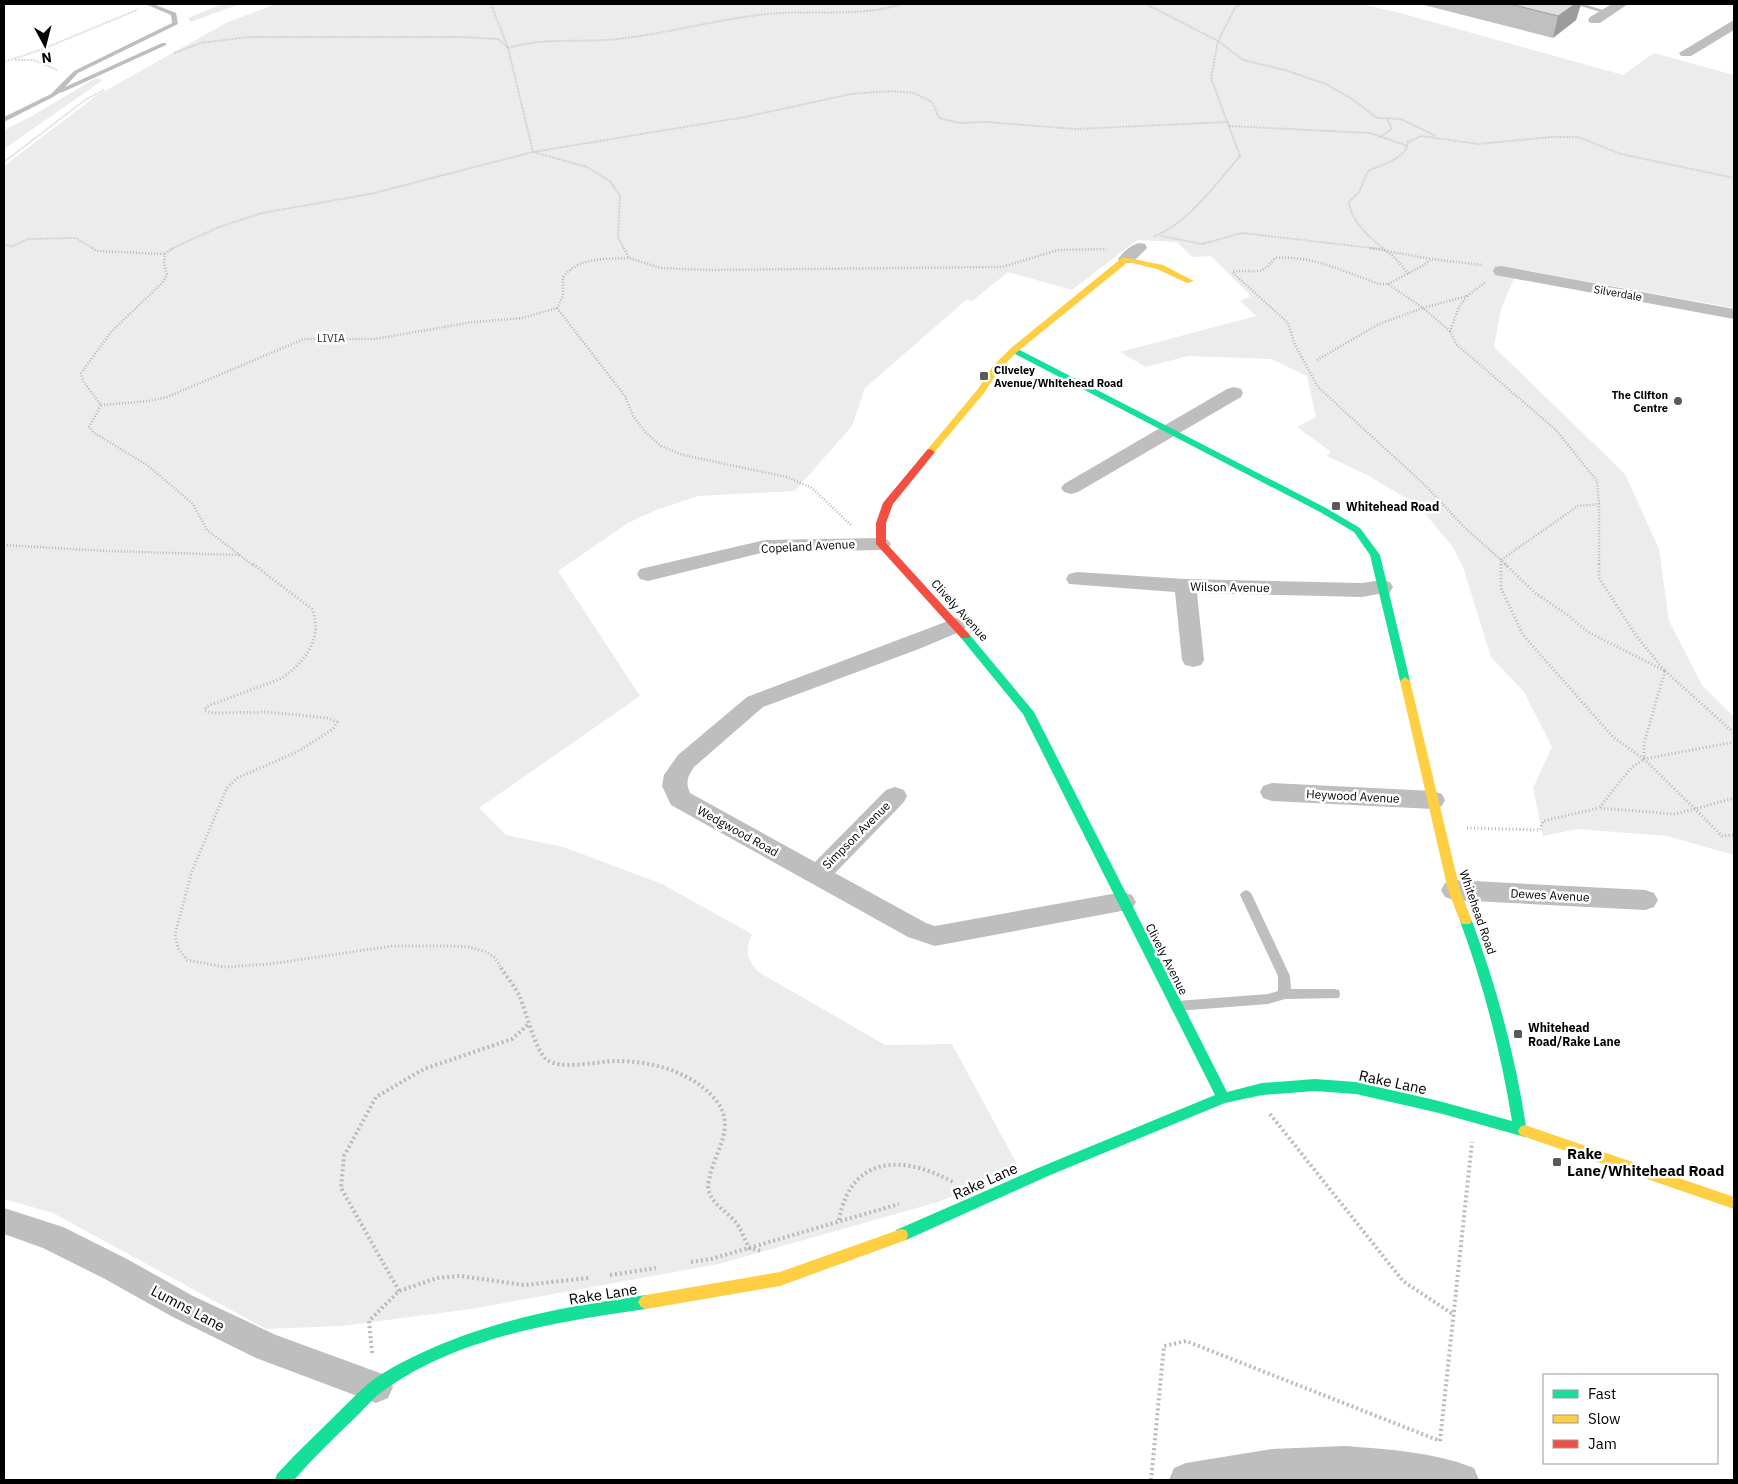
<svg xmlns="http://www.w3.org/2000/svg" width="1738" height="1484" viewBox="0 0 1738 1484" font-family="'IBM Plex Sans',sans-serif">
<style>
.green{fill:#ececec}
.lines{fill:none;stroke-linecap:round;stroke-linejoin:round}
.path-far3{stroke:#b9b9b9;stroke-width:2;stroke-dasharray:0.5 1;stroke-linecap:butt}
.path-far2{stroke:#b9b9b9;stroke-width:2.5;stroke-dasharray:1 2;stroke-linecap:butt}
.path-far1{stroke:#b9b9b9;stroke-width:3;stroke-dasharray:1 2.5;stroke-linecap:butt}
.path{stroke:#b9b9b9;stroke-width:4;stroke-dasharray:2 3;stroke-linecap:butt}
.lane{fill:#bebebe;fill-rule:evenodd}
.street{fill:#bebebe;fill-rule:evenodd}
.fast{fill:#16e098;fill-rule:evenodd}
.slow{fill:#ffcf43;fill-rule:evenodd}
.jam{fill:#f24e42;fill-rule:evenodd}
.wall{fill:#c0c0c0}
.shaded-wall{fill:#9c9c9c}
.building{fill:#dfdfdf;stroke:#9c9c9c}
.poi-dot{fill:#595959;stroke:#fff;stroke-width:2}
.labels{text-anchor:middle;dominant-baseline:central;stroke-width:5;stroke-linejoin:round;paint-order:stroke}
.far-street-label{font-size:11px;fill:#000;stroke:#fff}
.far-park-label{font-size:11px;fill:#333;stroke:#fff}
.far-poi-label{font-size:11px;font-weight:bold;fill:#000;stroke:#fff;text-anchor:start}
.poi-label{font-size:12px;font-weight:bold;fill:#000;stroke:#fff;text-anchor:start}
.street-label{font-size:12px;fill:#000;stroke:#fff}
.near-street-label{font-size:15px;fill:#000;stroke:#fff}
.near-poi-label{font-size:15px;font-weight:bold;fill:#000;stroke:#fff;text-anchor:start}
</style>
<rect width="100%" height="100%" fill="#fff"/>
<g class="green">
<polygon points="222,4 240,4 191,22 188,18"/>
<path d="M276 4H1361L1400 13 1623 75 1654 53 1734 75V308L1518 269 1501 309 1494 347 1625 474 1659 549 1669 621 1702 685 1734 717V855L1667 836 1577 829 1543 836 1533 788 1552 747 1524 692 1491 657 1463 567 1452 546 1418 505 1367 475 1327 456 1331 452 1297 427 1316 417 1307 376 1271 359 1188 356 1146 367 1120 352 1256 316 1240 301 1251 296 1211 256 1192 257 1177 242 1137 240 1072 290 1008 272 972 301 966 300 865 388 852 426 795 491 698 496 656 510 628 523 558 571 640 696 479 808 506 835 563 847 662 884 752 934C745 951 746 956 757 971L885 1045 952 1044 1020 1170 938 1202 719 1264 471 1309 342 1326 266 1329 53 1213 4 1199V166L96 96 226 23Z"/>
<polygon points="96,78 103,80 4,149 4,130 32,116"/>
</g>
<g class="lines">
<g class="path-far3">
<polyline points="491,4 508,48 533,152 587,167 610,181 620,196 618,237 624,249"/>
<polyline points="1146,4 1218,41 1243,60 1285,70 1326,84 1352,99 1377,118 1401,119 1436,136"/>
<path d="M174 53 201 43 248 37H462L498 39 508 48C544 37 580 43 617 39 673 33 727 16 782 13 823 11 863 16 903 4"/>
<polyline points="15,60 34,60 57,70"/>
<polyline points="4,62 40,50 137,10"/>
<polyline points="1229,126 1370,133 1408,146"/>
<polyline points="1380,137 1392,129 1387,118"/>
<polyline points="4,162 85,100 104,90"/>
<path d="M1154 236C1187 225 1217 182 1240 156L1211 78 1218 41 1235 8 1240 4"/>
<polyline points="1161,236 1202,244 1242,233 1381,249"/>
<polyline points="4,245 13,246 28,239 76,238 94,249"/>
<polyline points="171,249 219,227 262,213 370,194 533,152 745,117 851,94 891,91 914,93 932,102 939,118 960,123 986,122 1075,129 1228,122"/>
<path d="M1384 249C1369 237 1351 221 1349 202L1359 192 1368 171C1381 165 1407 158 1408 142L1421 136 1478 144 1551 137H1578L1621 154 1734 178"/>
</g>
<g class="path-far2">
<polyline points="92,248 97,251 165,254"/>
<polyline points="173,248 165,254 164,263 167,275 162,283 111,332 81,373 83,381 101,405 89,427 93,432 147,465 193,504 207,530 254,566"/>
<polyline points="624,248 629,258 661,268 707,270 1002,267 1058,250 1106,249"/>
<polyline points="1370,248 1431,259 1483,265"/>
<polyline points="1382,248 1393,256 1409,274"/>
<polyline points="1388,284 1424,265 1431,259"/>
<polyline points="1467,296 1486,282"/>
<polygon points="1467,296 1459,307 1450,331 1423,308"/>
<polyline points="557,308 625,396 633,416 646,433 661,446 683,455 787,477 812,488 852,526"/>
<polyline points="1450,331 1456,344 1556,430 1597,481 1599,504"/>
<path d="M1317 360 1379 324 1423 308 1388 284H1379C1345 272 1312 255 1275 258 1259 279 1254 268 1232 272L1288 323 1295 345 1318 387 1427 487 1464 527 1501 560V566"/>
<path d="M101 405 149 401 167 397 304 339H375L473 322 522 318 557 308 563 296V277C579 257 606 259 629 258"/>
<polyline points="4,545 106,551 240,555"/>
<polyline points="1507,566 1501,560 1578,506 1599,504 1599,566"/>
</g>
<g class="path-far1">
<path d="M253 564 312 609C324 638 304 664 280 679L210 705 206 707 205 711 213 713 266 712 328 718 337 722 333 729 297 752 237 778 227 788 192 871 175 934 178 948 187 960 224 967 270 964 392 946H449L469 947 487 952 494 957 502 969"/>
<polyline points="1501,564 1501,588 1523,635 1613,737 1644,759 1631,768 1599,808 1675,814 1695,809 1722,836 1734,835"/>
<polyline points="1505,564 1535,593 1569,616 1588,632 1665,671"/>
<polyline points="1599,564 1599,578 1637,637 1665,671"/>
<polyline points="1665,671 1734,733"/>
<polyline points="1665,671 1644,743 1644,759 1695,809 1734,798"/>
<polyline points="1644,759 1734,742"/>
<polyline points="1467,828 1540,830 1543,821 1599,808"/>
</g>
<g class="path">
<path d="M501 968C507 977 515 987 520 997 526 1012 535 1049 546 1059 559 1071 599 1061 617 1061 653 1061 696 1073 718 1103 735 1128 716 1150 710 1175 710 1178 708 1183 708 1186 709 1204 728 1211 737 1224 742 1231 745 1240 749 1248L762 1251"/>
<polyline points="1270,1114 1403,1281 1454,1315"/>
<path d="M839 1220C851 1154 904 1155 953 1182"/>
<polyline points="691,1262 711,1259 899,1204"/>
<polyline points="610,1275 656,1268"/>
<polyline points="399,1291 341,1188 344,1156 376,1097 424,1069 512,1039 530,1023"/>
<polyline points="372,1353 369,1321 399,1291 437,1278 460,1276 524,1285 589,1278"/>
<polyline points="1440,1441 1472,1142"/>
<polyline points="1151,1480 1164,1346 1186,1341 1440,1441"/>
</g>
<g class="lane">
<polygon points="145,4 153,4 176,13 178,24 78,73 65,87 162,43 166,43 166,45 63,92 59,93 55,96 4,122 4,117 51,94 74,71 172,23 171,15"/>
<polygon points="1574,4 1583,4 1610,12 1607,14"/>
<polygon points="1246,890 1250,892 1252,895 1290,976 1291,989 1334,989 1339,990 1340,994 1339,998 1285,999 1268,1004 1177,1011 1172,1010 1170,1006 1172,1002 1177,1001 1268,994 1278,991 1278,976 1240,895 1242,892"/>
</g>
<g class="street">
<polygon points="1612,4 1628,4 1600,23 1590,23 1588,20 1590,17"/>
<polygon points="1734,20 1734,30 1691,56 1681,56 1679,53"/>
<path d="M1139 243 1145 244 1147 248 1132 263H1120L1118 259C1123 252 1131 245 1139 243Z"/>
<polygon points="1501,266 1734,309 1734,319 1495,275 1493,271 1495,267"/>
<polygon points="1234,387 1241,389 1243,393 1241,397 1078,492 1071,494 1064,492 1061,488 1064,484 1227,389"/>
<polygon points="881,538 888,540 891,544 888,548 881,550 765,552 648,581 640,579 637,574 640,569 765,540"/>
<polygon points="1077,572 1185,579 1362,583 1382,580 1390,582 1393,587 1390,592 1362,597 1197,593 1204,660 1201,665 1193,667 1185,665 1182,660 1175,592 1069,584 1066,579 1069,574"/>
<path d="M956 618 964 620 967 625 964 630 919 649 763 707 694 767C688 776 685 782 690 793L815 862 886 790 895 787 904 790 907 796 904 802 835 873 926 923 935 926 1123 892 1132 895 1136 902 1132 909 935 946 908 937 671 805 662 786 664 775 678 755 747 697Z"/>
<polygon points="1272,783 1433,791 1442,794 1445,800 1442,806 1433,809 1272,801 1263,798 1260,792 1263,786"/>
<polygon points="1454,880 1645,890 1654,893 1658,900 1654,907 1645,910 1454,900 1445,897 1441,890 1445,883"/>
<polygon points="4,1208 63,1227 127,1259 193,1296 276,1335 388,1376 393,1387 388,1398 376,1403 256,1358 171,1316 105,1279 43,1248 4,1234"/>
<path d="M1344 1446C1387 1449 1434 1452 1474 1468L1479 1480H1169L1174 1468 1186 1463 1272 1449Z"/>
</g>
<g class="fast">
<polygon points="1014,347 1326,508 1360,528 1380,555 1410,681 1409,684 1405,685 1400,681 1370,555 1354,532 1320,512 1011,352 1011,348"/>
<path d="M965 633 969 634 1034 712 1227 1092 1262 1083 1315 1079 1356 1082 1439 1101 1512 1121C1501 1053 1484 986 1460 921L1462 918H1470L1472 921C1497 988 1515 1055 1526 1126L1530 1127 1532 1131 1530 1135 1525 1137 1439 1113 1356 1094 1315 1091 1262 1095 1225 1103 1048 1176 906 1240 901 1241 896 1240 894 1235 896 1230 1038 1168 1215 1095 1023 714 961 638 960 636 961 634Z"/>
<path d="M646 1295 651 1297 654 1302 651 1307 646 1309C556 1322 458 1337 383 1391 373 1398 366 1407 358 1415 336 1436 314 1457 294 1480H275L277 1474 294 1456 362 1389C377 1375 398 1364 417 1355 489 1320 568 1306 646 1295Z"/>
</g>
<g class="slow">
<polygon points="1123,257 1163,265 1194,281 1187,283 1157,269 1128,262 1017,352 999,370 984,393 933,454 927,454 927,450 978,389 993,366 1011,348"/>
<polygon points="1405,677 1410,681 1460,890 1472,921 1470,924 1462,924 1460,921 1448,890 1400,681"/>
<polygon points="1525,1125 1734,1197 1734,1209 1520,1135 1518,1131 1520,1127"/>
<polygon points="901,1229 906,1230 908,1235 906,1240 780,1286 646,1309 641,1307 638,1302 641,1297 646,1295 780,1272"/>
</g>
<polygon class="jam" points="930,449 935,452 893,504 886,523 886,543 969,634 970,636 969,638 961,638 876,544 876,523 883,503 927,450"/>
</g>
<polygon class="wall" points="1420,4 1581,4 1576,20 1553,38"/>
<polygon class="shaded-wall" points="1575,4 1581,4 1576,20 1553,38 1558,16"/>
<polygon class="building" points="1510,4 1575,4 1558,16"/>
<g class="poi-dot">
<rect x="979" y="371" width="10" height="10" rx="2.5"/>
<circle cx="1678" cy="401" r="5"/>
<rect x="1331" y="501" width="10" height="10" rx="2.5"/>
<rect x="1513" y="1029" width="10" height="10" rx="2.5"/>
<rect x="1552" y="1157" width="10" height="10" rx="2.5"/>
</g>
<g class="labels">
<g class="far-street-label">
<text transform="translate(1618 293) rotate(10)">Silverdale</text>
</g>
<g class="far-park-label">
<text x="331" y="338">LIVIA</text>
</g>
<g class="far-poi-label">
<text x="994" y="370">Cliveley<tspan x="994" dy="13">Avenue/Whitehead Road</tspan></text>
<text x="1668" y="395" text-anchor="end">The Clifton<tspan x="1668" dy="13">Centre</tspan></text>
</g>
<g class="poi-label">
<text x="1346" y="506">Whitehead Road</text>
<text x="1528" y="1027">Whitehead<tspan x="1528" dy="14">Road/Rake Lane</tspan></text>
</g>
<g class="street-label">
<text transform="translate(808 546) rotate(-3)">Copeland Avenue</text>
<text transform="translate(1230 587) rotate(1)">Wilson Avenue</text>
<text transform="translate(960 610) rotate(48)">Clively Avenue</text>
<text transform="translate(1353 796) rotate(3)">Heywood Avenue</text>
<text transform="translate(738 831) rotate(29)">Wedgwood Road</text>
<text transform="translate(856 835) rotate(-45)">Simpson Avenue</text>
<text transform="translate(1550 895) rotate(3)">Dewes Avenue</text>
<text transform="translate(1478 912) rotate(71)">Whitehead Road</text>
<text transform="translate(1167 959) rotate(63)">Clively Avenue</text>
</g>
<g class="near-street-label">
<text transform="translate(1393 1082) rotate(12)">Rake Lane</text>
<text transform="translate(985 1181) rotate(-24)">Rake Lane</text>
<text transform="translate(603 1294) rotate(-9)">Rake Lane</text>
<text transform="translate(188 1308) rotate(28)">Lumns Lane</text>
</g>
<g class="near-poi-label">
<text x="1567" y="1153">Rake<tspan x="1567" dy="17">Lane/Whitehead Road</tspan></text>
</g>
</g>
<rect width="1738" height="1484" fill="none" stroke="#000000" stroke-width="10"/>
<rect x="1543" y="1374" width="175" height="90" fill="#ffffff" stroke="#999999"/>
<rect x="1553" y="1390" width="25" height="8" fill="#16e098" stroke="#999999"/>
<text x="1588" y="1399" font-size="15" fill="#000000">Fast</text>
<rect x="1553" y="1415" width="25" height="8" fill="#ffcf43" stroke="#999999"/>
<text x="1588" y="1424" font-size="15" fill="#000000">Slow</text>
<rect x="1553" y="1440" width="25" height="8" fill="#f24e42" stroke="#999999"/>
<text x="1588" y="1449" font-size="15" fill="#000000">Jam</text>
<g transform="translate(45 45) rotate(173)" stroke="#ffffff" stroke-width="4" paint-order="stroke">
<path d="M0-4L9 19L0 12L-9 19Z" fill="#000000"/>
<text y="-8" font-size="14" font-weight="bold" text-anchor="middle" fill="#000000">N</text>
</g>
</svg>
